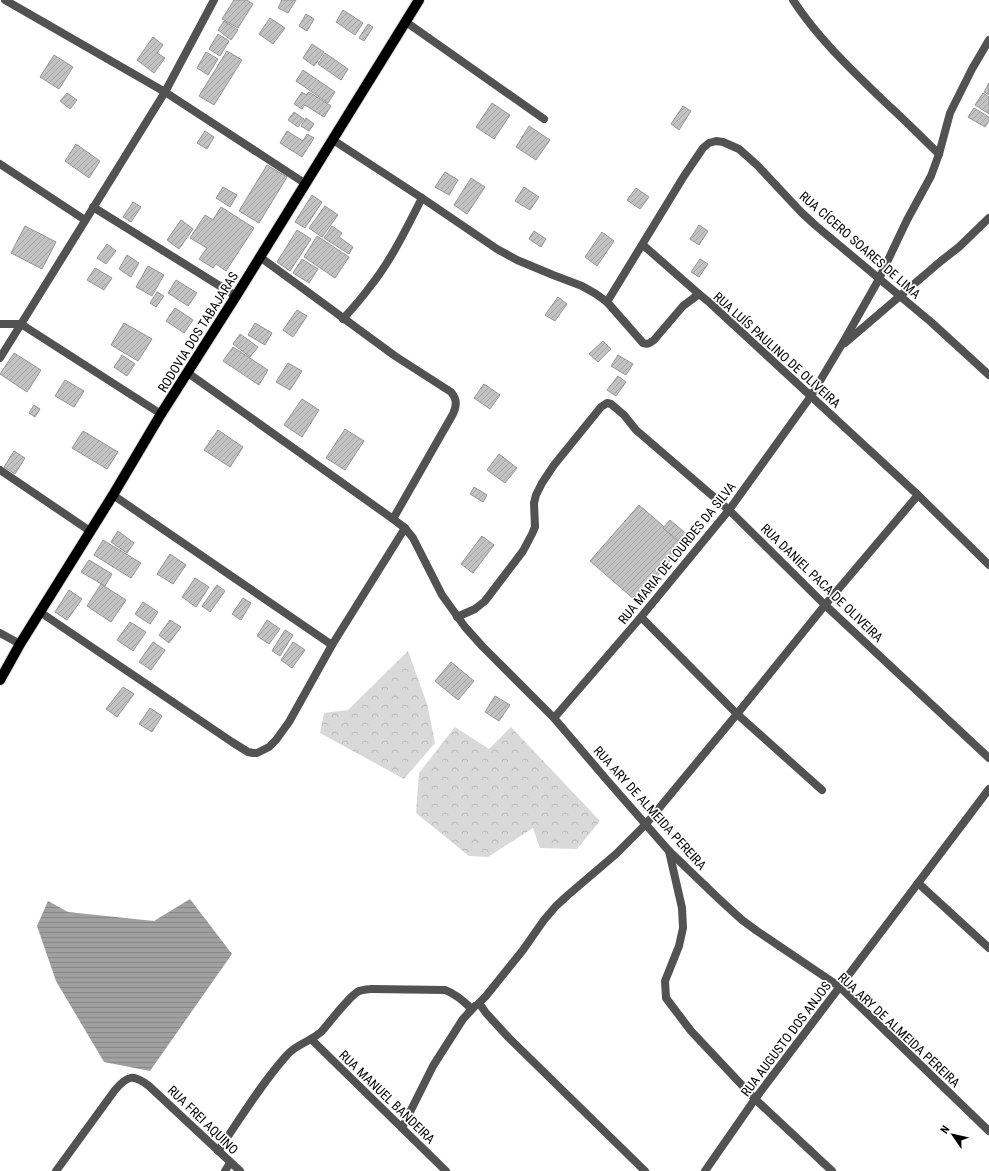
<svg xmlns="http://www.w3.org/2000/svg" width="989" height="1171" viewBox="0 0 989 1171" font-family="'Roboto Condensed',sans-serif">
<style>
.forest{fill:url(#forest-crowns)}
.water{fill:url(#water-rules)}
.building{fill:url(#building-hatch);stroke:#969696}
.lines{fill:none;stroke-linecap:round;stroke-linejoin:round}
.primary-casing{stroke:#dbdbdb;stroke-width:12}
.minor{stroke:#525252;stroke-width:8}
.primary{stroke:#000;stroke-width:10}
.labels{text-anchor:middle;dominant-baseline:central;stroke-width:3.5;stroke-linejoin:round;paint-order:stroke}
.street-label{font-size:13px;fill:#000;stroke:#fff}
</style>
<defs>
<pattern id="forest-crowns" width="20" height="18" patternUnits="userSpaceOnUse"><rect width="20" height="18" fill="#d9d9d9"/><path d="M2 6a3 3 0 1 1 6 0M12 15a3 3 0 1 1 6 0" fill="none" stroke="#b8b8b8"/></pattern>
<pattern id="water-rules" width="6" height="5" patternUnits="userSpaceOnUse"><rect width="6" height="5" fill="#a0a0a0"/><path d="M0 2.5h6" fill="none" stroke="#888"/></pattern>
<pattern id="building-hatch" width="6" height="6" patternUnits="userSpaceOnUse"><rect width="6" height="6" fill="#c2c2c2"/><path d="M-1 1l2-2M0 6l6-6M5 7l2-2" fill="none" stroke="#a5a5a5"/></pattern>
</defs>
<rect width="100%" height="100%" fill="#fff"/>
<g class="forest">
<polygon points="408,651 427,704 435,743 404,779 320,733 324,713 348,710"/>
<polygon points="455,727 489,749 511,727 600,821 577,849 540,848 533,828 488,857 469,856 416,813 419,773"/>
</g>
<polygon class="water" points="190,899 232,954 150,1071 104,1062 56,981 37,926 48,901 68,912 154,921"/>
<g class="building">
<polygon points="234,0 247,0 253,4 238,28 222,19"/>
<polygon points="282,0 296,0 288,13 278,8"/>
<polygon points="343,10 363,23 355,35 336,22"/>
<polygon points="306,14 314,19 307,31 299,26"/>
<polygon points="270,18 285,28 273,44 259,34"/>
<polygon points="224,21 238,30 231,40 218,30"/>
<polygon points="368,24 373,27 364,41 359,38"/>
<polygon points="218,34 229,41 220,56 209,49"/>
<polygon points="153,37 163,45 157,53 165,58 154,73 137,60"/>
<polygon points="312,44 324,52 314,66 303,58"/>
<polygon points="227,51 242,60 214,105 199,96"/>
<polygon points="206,52 218,59 208,75 197,68"/>
<polygon points="325,53 348,69 341,80 318,64"/>
<polygon points="54,55 73,67 59,89 40,77"/>
<polygon points="303,70 335,92 328,103 296,81"/>
<polygon points="989,83 989,95 984,92"/>
<polygon points="302,92 306,95 309,92 331,106 324,117 305,105 302,109 294,104"/>
<polygon points="67,93 77,100 70,109 60,101"/>
<polygon points="983,93 989,97 989,114 975,105"/>
<polygon points="492,103 510,115 494,139 476,127"/>
<polygon points="683,106 691,111 679,130 671,124"/>
<polygon points="974,108 989,117 989,121 985,127 968,117"/>
<polygon points="294,112 304,119 298,127 288,120"/>
<polygon points="306,118 314,124 309,131 301,126"/>
<polygon points="529,126 550,140 536,160 516,147"/>
<polygon points="205,131 214,137 207,149 197,143"/>
<polygon points="287,131 303,141 307,134 314,138 302,157 280,143"/>
<polygon points="76,144 100,161 89,178 65,161"/>
<polygon points="267,165 287,177 259,223 239,211"/>
<polygon points="445,172 458,180 449,195 435,187"/>
<polygon points="471,178 485,187 467,214 454,205"/>
<polygon points="223,187 237,195 230,207 216,198"/>
<polygon points="524,187 539,197 530,210 515,201"/>
<polygon points="636,188 649,197 640,209 627,200"/>
<polygon points="312,195 322,202 305,228 295,222"/>
<polygon points="133,202 141,207 131,222 123,217"/>
<polygon points="325,206 338,215 322,237 309,228"/>
<polygon points="221,207 254,228 226,271 216,264 213,268 199,259 207,248 190,238 205,215 213,220"/>
<polygon points="181,220 193,229 179,249 167,240"/>
<polygon points="699,225 708,231 699,245 690,239"/>
<polygon points="25,226 56,242 42,269 11,253"/>
<polygon points="332,226 342,233 339,237 353,247 349,254 324,238"/>
<polygon points="297,230 311,239 290,271 277,262"/>
<polygon points="534,231 546,239 541,247 529,239"/>
<polygon points="602,232 614,241 597,266 585,257"/>
<polygon points="317,236 349,257 335,278 304,257"/>
<polygon points="107,244 116,251 106,264 97,258"/>
<polygon points="127,255 139,263 131,277 119,269"/>
<polygon points="302,259 318,269 309,283 293,273"/>
<polygon points="700,259 708,264 699,277 691,272"/>
<polygon points="148,266 164,275 152,296 136,287"/>
<polygon points="95,268 112,278 104,290 87,280"/>
<polygon points="176,280 197,293 188,306 168,293"/>
<polygon points="157,292 164,296 156,307 150,303"/>
<polygon points="558,297 567,304 555,321 545,315"/>
<polygon points="175,308 193,320 184,333 166,321"/>
<polygon points="297,310 307,316 293,337 283,330"/>
<polygon points="124,323 152,339 138,361 111,345"/>
<polygon points="255,323 272,333 265,345 248,335"/>
<polygon points="240,334 258,347 250,357 233,344"/>
<polygon points="603,341 611,349 598,362 589,354"/>
<polygon points="233,347 268,370 259,385 223,361"/>
<polygon points="14,353 41,370 27,392 0,374"/>
<polygon points="122,355 135,364 127,376 114,367"/>
<polygon points="618,355 633,364 626,375 611,366"/>
<polygon points="288,363 302,371 290,390 276,382"/>
<polygon points="618,376 626,382 616,396 607,390"/>
<polygon points="65,380 84,391 74,407 55,396"/>
<polygon points="484,384 500,395 490,409 474,398"/>
<polygon points="302,399 319,410 302,437 284,425"/>
<polygon points="34,405 40,409 35,417 29,413"/>
<polygon points="345,429 364,441 345,470 326,458"/>
<polygon points="218,430 243,447 230,467 204,450"/>
<polygon points="83,431 118,452 107,469 72,448"/>
<polygon points="14,451 25,458 15,474 4,467"/>
<polygon points="499,454 517,468 505,483 487,470"/>
<polygon points="474,487 487,495 483,502 470,494"/>
<polygon points="639,505 684,544 636,601 590,561"/>
<polygon points="670,520 690,537 683,545 663,528"/>
<polygon points="118,531 134,543 127,553 111,542"/>
<polygon points="482,536 494,545 473,573 461,564"/>
<polygon points="103,540 141,563 131,578 94,555"/>
<polygon points="170,554 186,565 173,584 157,574"/>
<polygon points="89,560 112,574 105,586 81,572"/>
<polygon points="195,578 209,587 196,607 182,597"/>
<polygon points="101,584 126,600 111,622 87,606"/>
<polygon points="217,585 225,591 210,612 202,606"/>
<polygon points="69,590 82,599 67,620 55,612"/>
<polygon points="243,598 251,603 241,620 232,614"/>
<polygon points="143,602 158,612 150,624 135,614"/>
<polygon points="170,620 181,627 169,643 159,635"/>
<polygon points="267,620 280,629 269,644 257,636"/>
<polygon points="130,622 146,632 133,651 117,640"/>
<polygon points="285,630 293,635 280,656 272,651"/>
<polygon points="153,642 165,650 151,670 139,662"/>
<polygon points="293,642 305,650 292,668 281,660"/>
<polygon points="451,662 474,681 458,700 435,681"/>
<polygon points="123,687 134,694 117,717 106,709"/>
<polygon points="495,696 510,705 499,721 485,712"/>
<polygon points="150,708 162,716 152,732 139,724"/>
</g>
<g class="lines">
<g class="primary-casing">
<polyline id="primary" points="0,680 20,644 113,495 161,414 236,296 419,0"/>
</g>
<g class="minor">
<polyline points="5,0 165,92 306,184"/>
<path d="M793 0C819 40 854 72 888 105 906 121 922 138 939 154"/>
<polyline points="406,22 544,119"/>
<path d="M333 140 422 198 497 249 517 260 553 275 582 286 596 294 607 302 643 343C648 345 650 343 654 340L683 306 699 294 710 303 918 495 989 565"/>
<polyline points="0,164 85,220"/>
<polyline points="93,207 236,296"/>
<polyline points="643,245 699,294"/>
<path d="M260 257 395 356 451 392C457 399 457 405 453 414L393 519"/>
<polyline points="607,302 684,176 703,148 709,143 716,141 723,142 739,149 757,165 801,212 815,225 931,322 989,375"/>
<path d="M343 319C352 309 361 299 369 288 391 261 406 229 422 198"/>
<polyline points="0,324 21,324 161,414"/>
<polyline points="845,343 941,261 959,247 989,218"/>
<polyline points="0,358 165,92 214,0"/>
<polyline points="188,373 393,519 405,528 413,538 442,595 465,627 483,647 554,718 606,779 669,851 719,899 742,920 757,931 840,987 989,1131"/>
<polyline points="0,470 90,531"/>
<polyline points="113,495 332,645"/>
<polyline points="40,612 232,742 248,752 253,753 257,753 269,747 276,740 289,722 332,645 405,528"/>
<polyline points="457,617 475,609 485,601 523,551 532,534 535,527 534,503 536,495 542,483 554,465 601,407 607,403 611,404 624,415 636,430 729,510 825,605 989,758"/>
<polyline points="641,617 737,714 822,790"/>
<polyline points="0,633 20,644"/>
<polyline points="554,718 641,617 729,510 811,396 845,339 879,279 907,220 931,176 939,154 950,113 972,69 989,40"/>
<polyline points="669,851 682,908 683,928 679,946 665,981 666,998 691,1031 755,1099 832,1171"/>
<polyline points="918,883 989,948"/>
<polyline points="311,1039 446,1171"/>
<polyline points="402,1128 433,1066 463,1019 475,1006"/>
<path d="M218 1151C240 1119 261 1084 287 1055 296 1044 312 1041 322 1031 330 1022 350 995 359 991 363 990 367 989 371 989L445 990C456 994 463 1001 472 1009"/>
<path d="M56 1171 115 1090C128 1075 133 1074 149 1086L240 1171"/>
<polyline points="225,1171 230,1163"/>
<polyline points="645,1171 509,1038 486,1013 479,1003 486,996 523,950 544,920 556,906 568,895 616,854 646,824 737,714 825,605 918,495"/>
<polyline points="705,1171 755,1099 989,789"/>
</g>
<use href="#primary" class="primary"/>
</g>
<g class="labels">
<g class="street-label">
<text transform="translate(860 245) rotate(41)">RUA CÍCERO SOARES DE LIMA</text>
<text transform="translate(198 332) rotate(-58)">RODOVIA DOS TABAJARAS</text>
<text transform="translate(777 350) rotate(42)">RUA LUÍS PAULINO DE OLIVEIRA</text>
<text transform="translate(677 553) rotate(-51)">RUA MARIA DE LOURDES DA SILVA</text>
<text transform="translate(822 583) rotate(44)">RUA DANIEL PACA DE OLIVEIRA</text>
<text transform="translate(650 808) rotate(48)">RUA ARY DE ALMEIDA PEREIRA</text>
<text transform="translate(899 1030) rotate(43)">RUA ARY DE ALMEIDA PEREIRA</text>
<text transform="translate(786 1039) rotate(-53)">RUA AUGUSTO DOS ANJOS</text>
<text transform="translate(387 1097) rotate(44)">RUA MANUEL BANDEIRA</text>
<text transform="translate(203 1120) rotate(44)">RUA FREI AQUINO</text>
</g>
</g>
<g transform="translate(953 1135) rotate(304)" stroke="#ffffff" stroke-width="3" paint-order="stroke">
<path d="M0-3L7 15L0 10L-7 15Z" fill="#000000"/>
<text y="-6" font-size="11" font-weight="bold" text-anchor="middle" fill="#000000">N</text>
</g>
</svg>
